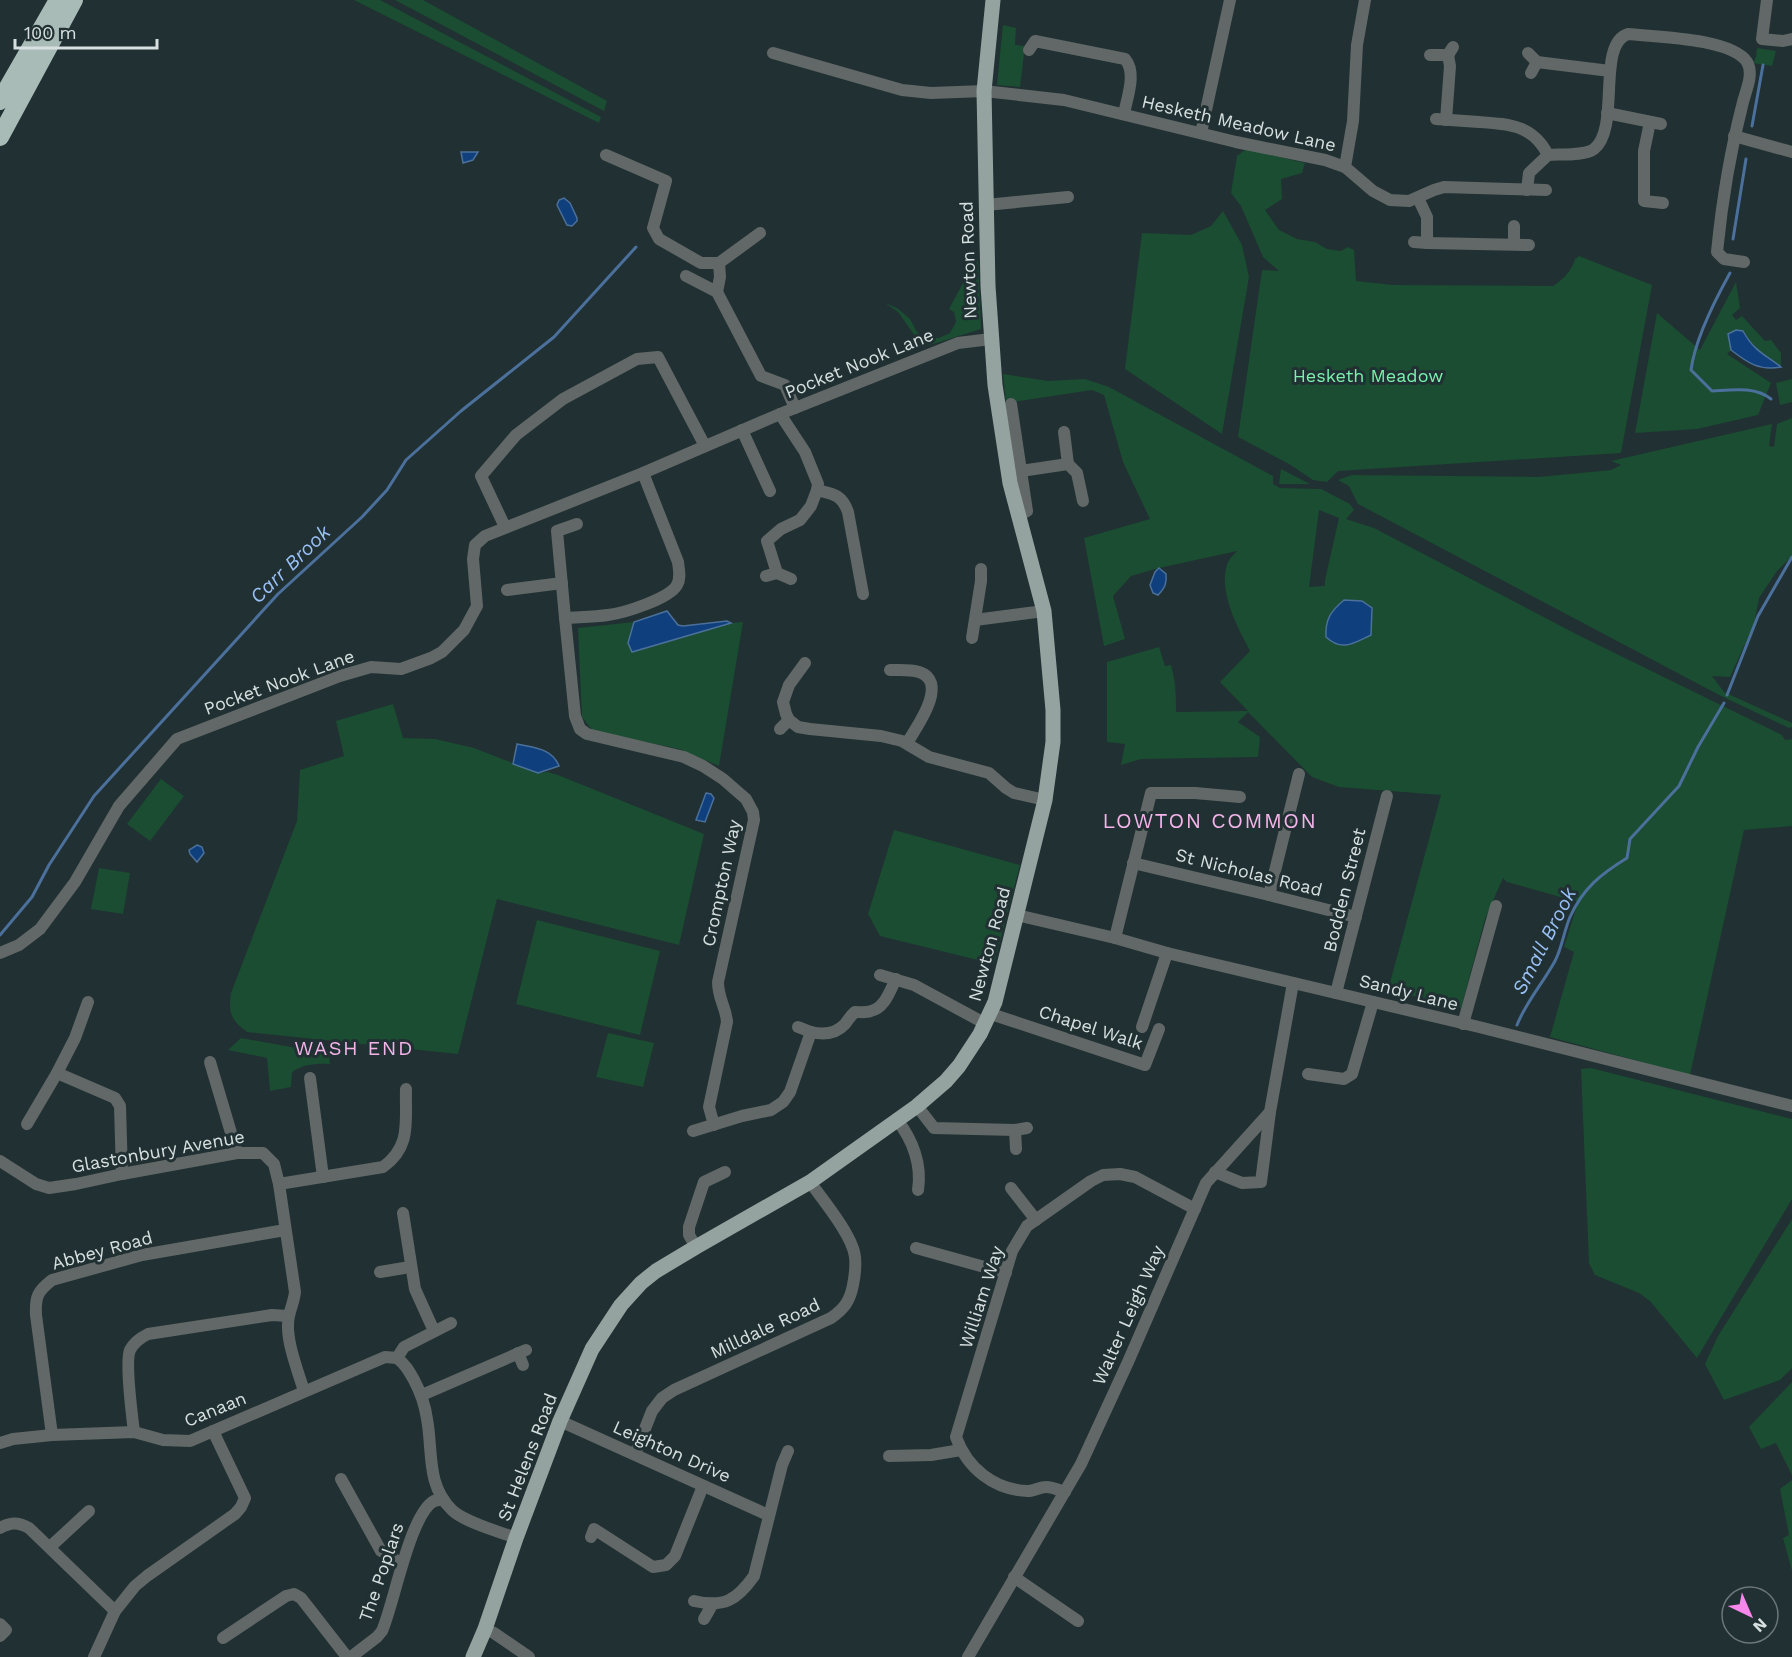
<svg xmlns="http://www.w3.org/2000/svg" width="1792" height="1657" viewBox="0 0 1792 1657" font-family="'Work Sans',sans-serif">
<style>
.green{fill:#1a4d31;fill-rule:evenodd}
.water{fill:#0f407d;stroke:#4b709b;stroke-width:1.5}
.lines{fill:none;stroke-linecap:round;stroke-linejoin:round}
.stream{stroke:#4b709b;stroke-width:3}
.minor{stroke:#616867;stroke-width:12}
.major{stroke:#95a3a0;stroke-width:15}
.highway{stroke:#a9bbb7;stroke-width:18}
.labels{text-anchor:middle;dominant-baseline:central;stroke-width:6;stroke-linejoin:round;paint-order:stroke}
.street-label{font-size:18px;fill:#d7e0e1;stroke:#213032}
.park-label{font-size:18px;fill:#7af1ac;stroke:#213032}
.water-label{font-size:20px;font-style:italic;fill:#9ac1f7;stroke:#213032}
.neighbourhood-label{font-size:20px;letter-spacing:1.5px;fill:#f2b4e9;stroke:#213032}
.quarter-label{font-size:21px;letter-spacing:1.5px;fill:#f2b4e9;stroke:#213032}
</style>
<rect width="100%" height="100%" fill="#213032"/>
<g class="green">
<polygon points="354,0 380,0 601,117 599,123"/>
<polygon points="395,0 423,0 607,101 604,111"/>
<polygon points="1003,25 1016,28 1015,45 1025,46 1020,87 997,85"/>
<polygon points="1757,48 1776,51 1772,66 1753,63 1756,57"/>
<path d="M1246 149 1305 163 1302 173 1281 179 1282 199 1265 210 1279 230 1297 239 1315 242 1327 249 1341 251 1348 247 1354 250 1356 281 1393 285 1553 286C1563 280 1572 270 1575 259L1579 256 1652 285 1621 453 1338 471 1327 482 1313 480 1289 464 1238 437 1262 270 1279 271 1263 257 1241 206 1231 193 1237 156Z"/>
<polygon points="1223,211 1242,245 1249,277 1222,434 1125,369 1142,233 1191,235 1211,226"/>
<polygon points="978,260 981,329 930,345 920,343 898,312 885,303 897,308 910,319 917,332 926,338 939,338 950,333 956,322 954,312 949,309 962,285"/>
<path d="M1736 282 1740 308 1732 315 1736 320 1742 316 1765 341 1771 340 1781 353V367C1764 354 1754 351 1743 331L1728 334 1731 350 1727 354 1771 383 1758 415 1697 429 1635 433 1657 313 1700 350Z"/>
<path d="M1003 374 1048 381 1085 379 1109 387 1273 476V484L1280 488 1321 489 1350 504 1354 510 1346 519 1374 528 1578 635 1782 735 1785 740 1792 739V826L1744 830 1690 1075 1550 1037 1574 952 1564 947 1578 902 1507 882 1503 878 1485 919 1461 1008 1388 990 1441 795 1339 787 1312 777 1248 712 1238 722 1260 737 1258 757 1141 759 1121 765 1125 744 1107 742V662L1159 647 1165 666 1171 665C1176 683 1176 694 1176 712L1248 711 1220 682 1250 651C1237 626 1217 590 1228 562 1230 558 1234 554 1237 551L1159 568 1131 576 1113 596 1125 639 1104 646 1084 538 1150 519 1123 462 1104 395 1092 390 1006 403ZM1319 510 1339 518 1325 580V586L1309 587ZM1344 600 1362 601 1371 635 1344 646Z"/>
<polygon points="1792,379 1792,402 1780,405 1776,383"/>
<polygon points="1792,418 1792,556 1777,571 1759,598 1754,624 1730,677 1712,676 1724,692 1792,723 1792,727 1789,728 1721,696 1358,504 1349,486 1338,480 1352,475 1539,477 1611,470 1621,465 1611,461 1772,424 1769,446 1774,447 1777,424"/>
<polygon points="1281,469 1310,484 1279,484"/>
<polygon points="634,622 630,632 632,652 731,623 743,622 719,766 679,749 593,731 582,717 578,628"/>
<path d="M393 704 403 738 435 739 474 748 538 773 548 772 558 775 704 834 679 945 497 899 458 1054 247 1032C231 1020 228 1013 231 993L297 821 300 770 344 756 336 721Z"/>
<polygon points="161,779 184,796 150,841 127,824"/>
<polygon points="894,830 1020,865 994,964 880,936 868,914"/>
<polygon points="99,868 130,873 123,914 91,909"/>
<polygon points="537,920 660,951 640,1035 516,1004"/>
<polygon points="608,1033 654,1043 643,1087 596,1077"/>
<path d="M241 1038 329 1054 330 1064C317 1063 304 1064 292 1072L291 1087 270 1091 267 1058 228 1050Z"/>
<polygon points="1591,1068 1792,1119 1792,1199 1697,1358 1650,1301 1639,1293 1595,1275 1589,1263 1581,1069"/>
<polygon points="1792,1219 1792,1368 1780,1380 1724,1400 1705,1364 1718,1336"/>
<polygon points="1792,1382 1792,1475 1776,1443 1761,1449 1749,1427"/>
<polygon points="1792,1480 1792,1571 1783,1538 1789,1535 1780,1489"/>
</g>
<g class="water">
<polygon points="461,152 478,152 473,160 463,163"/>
<polygon points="564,198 570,203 577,218 577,221 572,226 567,225 557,205 559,200"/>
<path d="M1736 330 1743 331C1754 351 1764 354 1781 367 1759 371 1748 363 1731 350L1728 334Z"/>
<path d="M1159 568 1166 574C1167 583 1165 588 1158 595L1153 593 1150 585 1155 572Z"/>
<path d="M1344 600 1362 601 1372 608 1371 635C1354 643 1342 652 1326 637 1325 619 1331 611 1344 600Z"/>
<polygon points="667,611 678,625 683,626 727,621 731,623 632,652 628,643 634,622"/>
<path d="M517 744C534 748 552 748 559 766L538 773 513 764Z"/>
<polygon points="706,793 711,794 714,798 705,822 696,820"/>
<polygon points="197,845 202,847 204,853 197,862 190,854 189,850"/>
</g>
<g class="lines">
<g class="stream">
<polyline points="1752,126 1763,65"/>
<polyline points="1733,239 1746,159"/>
<path d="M1730 273C1715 300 1695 339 1691 370L1712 391C1731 390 1755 386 1771 399"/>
<polyline points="1727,695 1758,616 1792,557"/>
<polyline points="0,935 32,897 49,865 94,796 278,594 362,517 387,490 406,460 461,411 554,337 636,247"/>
<path d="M1517 1025C1526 1002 1543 983 1555 961 1562 948 1564 931 1570 917 1583 888 1601 874 1627 858L1630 839 1679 786 1698 747 1724 703"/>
</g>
<g class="minor">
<polyline points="1767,0 1762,39 1783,41 1792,39"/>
<path d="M1029 50 1035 41 1125 59C1137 73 1127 97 1124 114"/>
<polyline points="773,53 902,90 931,93 984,91 1064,100 1236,142 1325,160 1345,167 1373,191 1390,200 1409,201 1434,190 1444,187 1546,190"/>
<polyline points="1528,53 1537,62 1610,71"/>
<polyline points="1430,55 1448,55 1453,47"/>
<polyline points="1531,73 1537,62"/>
<polyline points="1607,113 1661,124"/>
<path d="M1436 119C1451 120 1465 121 1479 122 1509 124 1533 125 1548 155"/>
<polyline points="1446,120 1450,66 1448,55"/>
<polyline points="1650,122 1644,151 1644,201 1663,203"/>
<polyline points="1201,133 1230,0"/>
<polyline points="1734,136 1792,152"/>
<polyline points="606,155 666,181 653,228 659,239 701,263 719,263 720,277 717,292"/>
<polyline points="1345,167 1353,121 1357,45 1365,0"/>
<path d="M1527 190 1529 173 1548 155C1559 154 1585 156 1594 149 1621 128 1596 44 1628 34 1656 37 1731 38 1747 62 1754 74 1746 90 1743 102 1730 152 1722 201 1717 252L1724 259 1744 262"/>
<polyline points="1418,198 1427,217 1427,243 1529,245"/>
<polyline points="986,205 1068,197"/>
<polyline points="1514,226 1514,244"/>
<polyline points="1414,242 1427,243"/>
<polyline points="719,263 760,233"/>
<polyline points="686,276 717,292 761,376 785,385 795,408"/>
<polyline points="1011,404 1027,511 1018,516"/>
<polyline points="780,414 805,452 818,484 817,490 811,506 800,520 781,529 767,541 777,573 791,579"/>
<polyline points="742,430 770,491"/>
<polyline points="1068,464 1077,473 1083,501"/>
<polyline points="1021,471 1068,464 1064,432"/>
<path d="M643 473 678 562C679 571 681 578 677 585 669 599 624 613 608 615 594 617 579 617 565 618L575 716 580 729 587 734 684 757 703 766 723 779 746 799 753 812 754 820 718 982C718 999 726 1007 727 1022L709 1107 714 1125"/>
<path d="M817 490C834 494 842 495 848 512L863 594"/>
<polyline points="505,527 481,476 516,435 563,399 637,359 658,357 705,446"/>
<polyline points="766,576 777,573"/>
<polyline points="507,590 562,583"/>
<polyline points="565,618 557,531 577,524"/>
<polyline points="975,620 1044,611"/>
<polyline points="972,638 981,581 981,569"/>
<polyline points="805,663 789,685 783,702 786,714 789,720 798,727 810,729 881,736 902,741 929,757 989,773 1006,788 1014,793 1045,800"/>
<path d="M890 670C899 670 910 669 919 672 950 682 916 728 907 743"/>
<polyline points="780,729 789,720"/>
<polyline points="1133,863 1269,895 1356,917"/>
<polyline points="1269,895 1299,774"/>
<polyline points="1017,915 1115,938 1167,953 1479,1027 1792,1106"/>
<polyline points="1115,938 1151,793 1195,793 1240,797"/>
<polyline points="0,953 19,945 40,929 75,882 119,806 177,739 340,676 371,667 401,669 431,658 442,652 464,630 477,606 473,559 475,545 485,536 643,473 780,414 958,343 991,339"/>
<polyline points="880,975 914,985 986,1024"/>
<polyline points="1336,993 1387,796"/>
<polyline points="88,1002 75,1038 57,1073 115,1098 120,1106 122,1174"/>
<polyline points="991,1014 1145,1065 1159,1029"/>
<polyline points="1463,1024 1496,906"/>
<polyline points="798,1027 811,1032"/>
<polyline points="1142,1027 1167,953"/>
<polyline points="210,1062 237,1153"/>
<polyline points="1308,1074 1344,1079 1352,1074 1373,1002"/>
<polyline points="310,1078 323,1177"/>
<polyline points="917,1106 934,1128 1015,1130 1027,1128"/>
<path d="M897 1120C913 1140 922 1165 918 1190"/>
<polyline points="27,1124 57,1073"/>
<polyline points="1015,1130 1016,1149"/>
<path d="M693 1131 742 1116 771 1110 783 1102 790 1092 811 1032C824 1035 836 1034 845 1024 849 1019 850 1016 855 1012 860 1012 866 1013 871 1011 885 1008 890 990 896 979"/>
<path d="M0 1161 36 1184 49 1188 76 1184 122 1174 237 1153H263L274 1164 279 1184 295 1292C294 1301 291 1307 289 1316 284 1337 298 1371 304 1391"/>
<polyline points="1215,1172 1242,1183 1261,1182 1270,1112"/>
<path d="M279 1184 383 1167C412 1146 405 1121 406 1089"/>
<polyline points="1011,1188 1036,1220"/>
<polyline points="403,1213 415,1289 434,1331"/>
<polyline points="696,1247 689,1235 689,1227 704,1182 725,1172"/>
<polyline points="916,1248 1006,1273"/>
<polyline points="380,1272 410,1267"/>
<polyline points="518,1353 523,1365"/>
<path d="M397 1358C405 1364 409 1371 414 1380 421 1393 425 1405 427 1419 433 1451 426 1485 452 1510 464 1522 500 1532 516 1538"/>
<polyline points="397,1358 404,1347 451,1323"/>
<polyline points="422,1395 526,1350"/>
<polyline points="560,1421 768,1515"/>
<path d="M134 1432C132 1416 125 1361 130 1350 134 1342 140 1338 148 1334L272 1315 288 1316"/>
<path d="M52 1435 36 1315C35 1296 38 1291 52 1280L142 1255 285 1230"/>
<polyline points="0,1443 13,1439 52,1435 134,1432 163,1440 190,1441 385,1357 397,1358"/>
<path d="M635 1454 652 1411 662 1398 674 1390 831 1318C844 1309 850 1301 853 1285 855 1275 856 1267 855 1257 853 1236 823 1200 810 1182"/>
<polyline points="889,1456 931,1455 961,1450"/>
<polyline points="341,1479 381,1551 402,1564"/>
<path d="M1065 1492C1059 1490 1052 1487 1046 1487 1040 1487 1034 1491 1028 1491 994 1490 967 1468 956 1437L1012 1251 1027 1226 1091 1181 1103 1175 1120 1174 1135 1177 1195 1209"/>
<path d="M0 1528C11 1522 18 1522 29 1528L115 1611"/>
<polyline points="591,1537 594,1529 653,1567 666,1565 675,1556 703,1486"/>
<polyline points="50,1547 89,1511"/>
<polyline points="1014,1577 1078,1621"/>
<path d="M694 1601C724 1608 737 1600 754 1576L782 1465 788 1451"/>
<polyline points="704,1619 712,1605"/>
<polyline points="0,1624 6,1630 0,1636"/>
<polyline points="485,1629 494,1633 529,1657"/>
<polyline points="223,1638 286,1596 294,1594 301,1598 347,1657"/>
<polyline points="94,1657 115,1611 135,1586 147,1576 235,1514 241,1507 245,1498 213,1431"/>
<path d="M351 1657 377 1637 382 1631C394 1604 410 1514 434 1501 437 1500 440 1500 443 1499"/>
<polyline points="968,1657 1081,1464 1128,1362 1206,1183 1270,1112 1293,983"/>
</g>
<polyline class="major" points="473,1657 485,1629 516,1538 560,1421 592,1349 621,1305 641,1283 656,1271 696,1247 810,1182 917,1106 946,1081 959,1066 980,1034 995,1002 1045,800 1053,742 1053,710 1044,611 1010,483 995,385 988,286 984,91 993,0"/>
<g class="highway">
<polyline points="0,101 58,0"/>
<polyline points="0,137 74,0"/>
</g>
</g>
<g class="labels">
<g class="street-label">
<text transform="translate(1239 123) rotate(13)">Hesketh Meadow Lane</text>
<text transform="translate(968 260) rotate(-92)">Newton Road</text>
<text transform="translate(859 363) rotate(-22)">Pocket Nook Lane</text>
<text transform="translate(279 682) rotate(-20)">Pocket Nook Lane</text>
<text transform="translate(1249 872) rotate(14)">St Nicholas Road</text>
<text transform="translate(721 883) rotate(-78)">Crompton Way</text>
<text transform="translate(1344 890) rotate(-76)">Bodden Street</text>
<text transform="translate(989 944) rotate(-75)">Newton Road</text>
<text transform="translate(1409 992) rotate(14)">Sandy Lane</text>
<text transform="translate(1091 1027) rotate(18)">Chapel Walk</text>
<text transform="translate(158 1151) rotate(-10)">Glastonbury Avenue</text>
<text transform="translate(102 1250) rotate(-15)">Abbey Road</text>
<text transform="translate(981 1297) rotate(-72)">William Way</text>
<text transform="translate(1128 1315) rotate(-66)">Walter Leigh Way</text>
<text transform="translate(765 1328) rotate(-25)">Milldale Road</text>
<text transform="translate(215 1409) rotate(-22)">Canaan</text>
<text transform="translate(672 1451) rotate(24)">Leighton Drive</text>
<text transform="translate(527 1457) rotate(-69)">St Helens Road</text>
<text transform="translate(381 1572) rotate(-71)">The Poplars</text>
</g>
<g class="park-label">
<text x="1368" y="375">Hesketh Meadow</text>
</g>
<g class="water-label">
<text transform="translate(290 564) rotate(-44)">Carr Brook</text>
<text transform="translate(1544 941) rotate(-63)">Small Brook</text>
</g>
<g class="neighbourhood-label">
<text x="354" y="1048">WASH END</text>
</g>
<g class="quarter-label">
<text x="1210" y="820">LOWTON COMMON</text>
</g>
</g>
<g transform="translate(1750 1615) rotate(136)"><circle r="28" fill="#213032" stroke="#6a7678" stroke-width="1.5"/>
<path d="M0-4.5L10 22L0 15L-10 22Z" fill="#f788eb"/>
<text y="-9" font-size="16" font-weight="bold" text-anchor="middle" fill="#d7e0e1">N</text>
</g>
<path d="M15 39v9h142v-9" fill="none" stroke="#d7e0e1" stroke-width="3"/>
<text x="24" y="39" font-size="18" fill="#d7e0e1" stroke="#213032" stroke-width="4.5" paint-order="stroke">100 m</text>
</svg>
